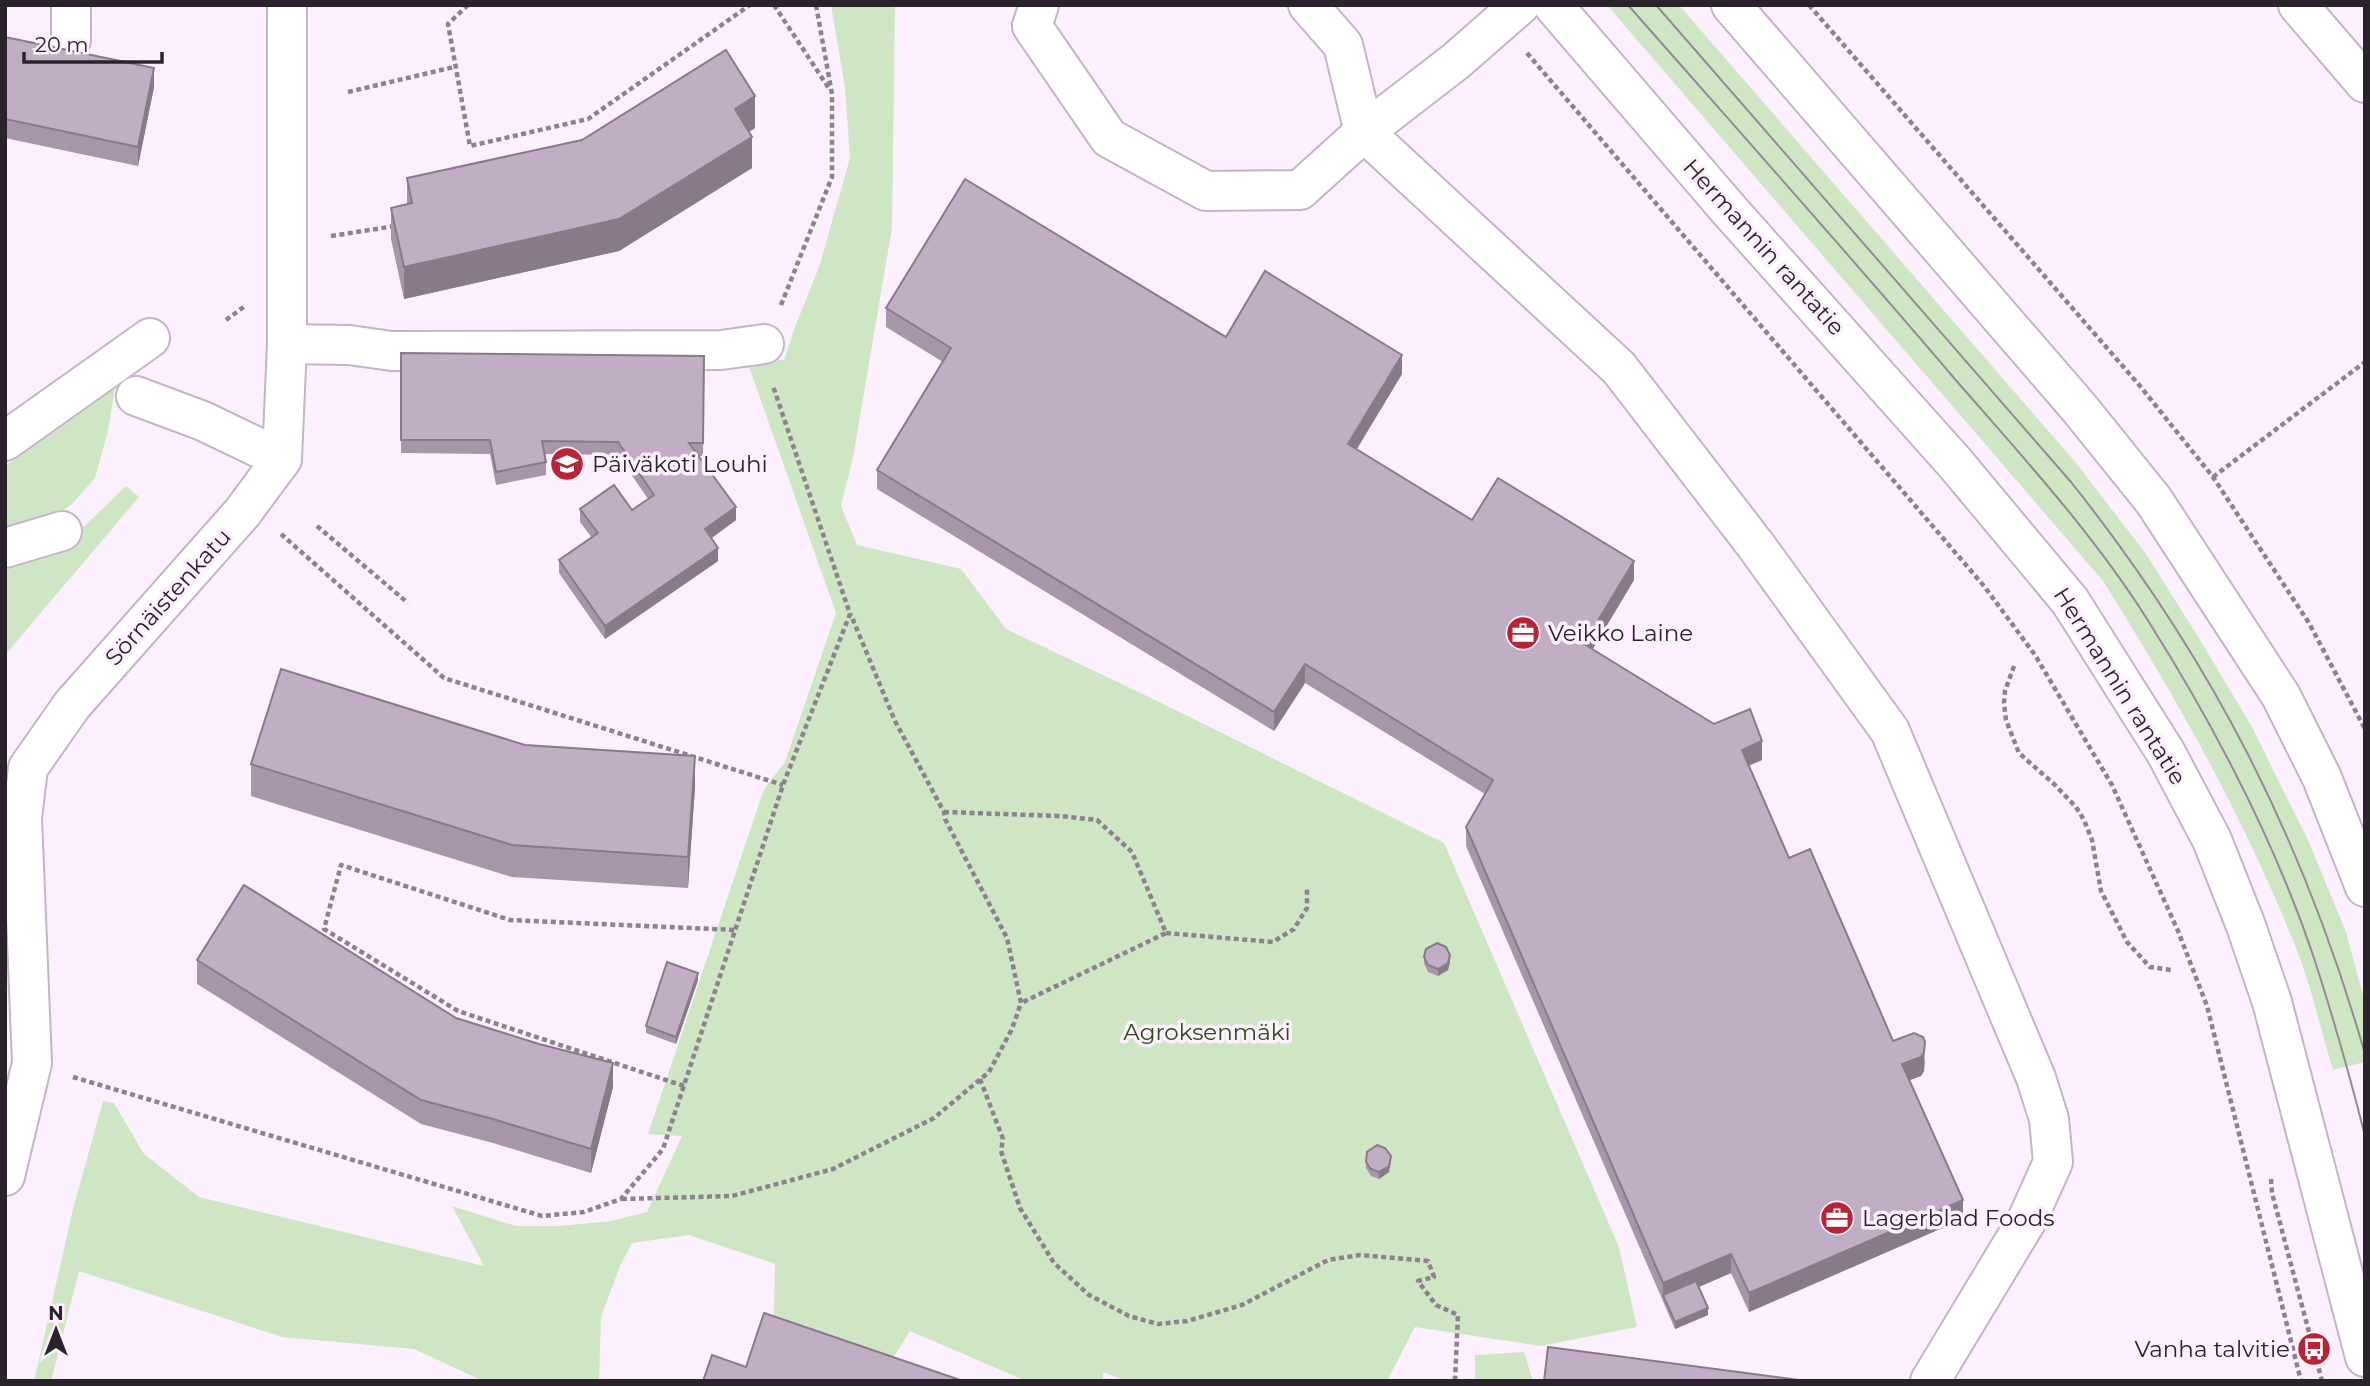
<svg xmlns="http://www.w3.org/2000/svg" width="2370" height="1386" viewBox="0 0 2370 1386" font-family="Montserrat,sans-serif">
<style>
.green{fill:#cfe6c5}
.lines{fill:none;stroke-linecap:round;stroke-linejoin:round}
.minor-casing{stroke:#c6b3c9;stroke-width:42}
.major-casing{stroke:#c6b3c9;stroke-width:42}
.path{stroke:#8c818d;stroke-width:4.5;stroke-dasharray:5 3.5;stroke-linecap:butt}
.minor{stroke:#fff;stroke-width:38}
.major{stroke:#fff;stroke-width:38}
.tram{stroke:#948995;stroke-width:2}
.wall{fill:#a796a9}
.shaded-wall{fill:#887a89}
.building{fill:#c2aec4;stroke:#887a89;stroke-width:2}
.labels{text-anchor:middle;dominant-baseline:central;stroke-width:7;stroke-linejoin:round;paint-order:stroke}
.street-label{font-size:23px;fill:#2b232c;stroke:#fdf0fe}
.poi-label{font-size:23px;fill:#2b232c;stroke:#fdf0fe;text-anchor:start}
.park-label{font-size:23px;fill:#2c4b1a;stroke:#fdf0fe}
</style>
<rect width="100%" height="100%" fill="#fdf0fe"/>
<g class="green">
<polygon points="831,5 895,5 892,228 853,458 841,506 857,545 961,569 1006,629 1147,696 1444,843 1619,1247 1637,1327 1541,1346 1415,1327 1387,1381 1127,1381 1103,1372 1103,1381 1026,1381 910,1331 892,1360 774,1317 775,1264 689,1235 632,1243 620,1266 601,1317 599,1381 483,1381 414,1349 282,1337 79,1271 51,1381 34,1381 73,1209 103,1101 114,1103 144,1154 199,1197 484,1266 452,1206 516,1226 559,1226 611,1221 647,1212 682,1136 648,1134 764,789 785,762 836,613 747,361 784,360 795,327 819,267 850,158 845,88"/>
<path d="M1607 5H1679L2077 464 2146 554 2197 635 2252 727 2308 840 2346 932 2365 1003V1062L2333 1070C2320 1028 2311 984 2294 943 2243 816 2176 697 2103 581Z"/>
<polygon points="115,388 108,431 95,478 72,504 45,522 5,535 5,466"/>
<polygon points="126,486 139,497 5,655 5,563 64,546"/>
<polygon points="1524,1352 1533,1381 1475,1381 1475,1355"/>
</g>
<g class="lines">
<g class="minor-casing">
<g id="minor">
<polyline points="71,5 71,40"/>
<polyline points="1039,5 1032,26 1109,138 1206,191 1300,190 1364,132 1343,45 1308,5"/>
<polyline points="1520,5 1456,61 1364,132 1619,368 1757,547 1890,731 2036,1078 2049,1119 2053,1162 2027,1220 1930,1381"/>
<polyline points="2298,5 2365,83"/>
<polyline points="287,344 349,345 392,351 721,350 764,344"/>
<polyline points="136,396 203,421 282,459"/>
<polyline points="5,441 150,338"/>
<polyline points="5,548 62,531"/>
<polyline points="5,1176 32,1063 22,818 28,768 72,705 242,513 282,459 287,344 287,5"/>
</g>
</g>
<g class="major-casing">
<g id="major">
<polyline points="1553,5 1730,211 1955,463 2070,601 2166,753 2212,840 2246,926 2272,1002 2365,1357"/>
<polyline points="1731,5 2080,409 2154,501 2281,696 2322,778 2365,887"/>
</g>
</g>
<g class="path">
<polyline points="468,5 448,24 470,146 588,119 750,5"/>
<polyline points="774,5 830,90"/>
<polyline points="1809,5 2140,386 2213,477 2309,623 2365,729"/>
<polyline points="1527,53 1984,586 2035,655 2112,785 2178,931 2207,1006 2301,1381"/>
<polyline points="348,92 454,67"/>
<polyline points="331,236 395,226"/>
<polyline points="781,305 832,177 832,94 816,5"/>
<polyline points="226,320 245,306"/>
<polyline points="2213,477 2365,362"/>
<polyline points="317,526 408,603"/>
<polyline points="281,534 444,678 783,785"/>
<polyline points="2014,666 2005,691 2004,703 2006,720 2019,753 2055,785 2076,807 2084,820 2092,840 2101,891 2127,942 2150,967 2171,970"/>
<polyline points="944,812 1060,816 1097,820 1132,852 1166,933 1021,1003"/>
<polyline points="1166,933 1273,942 1294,929 1307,908 1307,887"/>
<polyline points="73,1077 542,1216 584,1212 621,1199 663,1149 783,785 850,614 773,386"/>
<polyline points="980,1079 1003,1139 1001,1151 1020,1208 1054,1263 1089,1295 1129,1316 1158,1324 1187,1321 1242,1305 1328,1260 1360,1255 1428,1261 1434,1277 1418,1281 1436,1305 1458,1315 1455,1381"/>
<polyline points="684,1086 458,1011 324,929 341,865 510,920 735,930"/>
<polyline points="2271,1179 2272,1193 2322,1381"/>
<polyline points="622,1199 732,1196 833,1169 934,1118 989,1072 1012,1029 1021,1003 1007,938 945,819 944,812 895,721 851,615"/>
</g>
<use href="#minor" class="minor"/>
<use href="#major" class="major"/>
<g class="tram">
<path d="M1628 5C1737 129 1847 252 1954 378 2021 455 2092 532 2147 619 2214 725 2274 839 2314 958 2333 1017 2350 1076 2365 1136"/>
<path d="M1656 5 2071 482C2211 658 2303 838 2365 1054"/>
</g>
</g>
<g class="wall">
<polygon points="5,37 154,87 138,166 5,138"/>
<polygon points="755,128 749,132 752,168 619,251 404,299 391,239 391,208 407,204 407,178"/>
<polygon points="886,308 1226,337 1402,374 1357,449 1472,520 1634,580 1593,649 1762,760 1749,766 1789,858 1893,1041 1925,1061 1924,1071 1921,1076 1909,1080 1963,1219 1749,1312 1731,1273 1699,1287 1708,1315 1675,1329 1466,846 1466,827 1485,794 1305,683 1274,731 877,489 877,470 943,362 886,327"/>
<polygon points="401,353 704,356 703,456 698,456 736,520 711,538 718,561 605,639 559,573 559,560 592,538 580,522 580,509 632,510 648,499 618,455 544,454 546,462 546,475 496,485 490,454 401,453"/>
<polygon points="525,745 695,787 688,888 512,877 251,796 251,764"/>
<polygon points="1424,957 1450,962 1448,970 1438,976 1428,972 1424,963"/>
<polygon points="197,960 456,1018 613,1087 591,1173 493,1143 421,1124 197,984"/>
<polygon points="698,980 676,1044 646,1033 646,1026"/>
<polygon points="1366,1162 1391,1162 1389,1172 1379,1179 1371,1176 1366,1168"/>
</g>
<g class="shaded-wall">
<polygon points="154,68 154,87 138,166 138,147"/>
<polygon points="755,96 755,128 735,141 735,109"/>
<polygon points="752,137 752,168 619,251 404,299 404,267"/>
<polygon points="1402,355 1402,374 1348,463 1348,444"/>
<polygon points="736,507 736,520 705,543 705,529"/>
<polygon points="718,548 718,561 605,639 605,626"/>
<polygon points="1634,561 1634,580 1584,663 1584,644"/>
<polygon points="1305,664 1305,683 1274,731 1274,712"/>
<polygon points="1762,741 1762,760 1742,768 1742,750"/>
<polygon points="695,756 695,787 688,888 688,857"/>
<polygon points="1450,955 1450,962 1448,970 1438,976 1438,969"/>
<polygon points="698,973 698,980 676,1044 676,1037"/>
<polygon points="1925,1042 1924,1071 1921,1076 1902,1083 1902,1064"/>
<polygon points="613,1063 613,1087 591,1173 591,1149"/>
<polygon points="1391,1156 1389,1172 1379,1179 1379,1172"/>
<polygon points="1963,1200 1963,1219 1749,1312 1749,1293"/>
<polygon points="1731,1254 1731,1273 1666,1301 1663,1295 1663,1283"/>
<polygon points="1708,1308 1708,1315 1675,1329 1675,1322"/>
</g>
<g class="building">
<polygon points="5,37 154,68 138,147 5,119"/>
<polygon points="726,50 755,96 735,109 752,137 619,219 404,267 391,208 412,203 407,178 582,140"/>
<polygon points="965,179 1226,337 1265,271 1402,355 1348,444 1472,520 1498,478 1634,561 1584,644 1714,724 1750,709 1762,741 1742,750 1789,858 1810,849 1893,1041 1914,1033 1923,1037 1925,1042 1924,1052 1921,1057 1902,1064 1963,1200 1749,1293 1731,1254 1663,1283 1466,827 1493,780 1305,664 1274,712 877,470 951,348 886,308"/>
<polygon points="401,353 704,356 703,443 689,443 736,507 705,529 718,548 605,626 559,560 598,533 580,509 614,485 632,510 654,495 618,442 542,441 546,462 496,472 490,440 401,440"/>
<polygon points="281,669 525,745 695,756 688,857 512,845 251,764"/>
<polygon points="244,885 456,1018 539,1044 613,1063 591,1149 493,1119 421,1100 197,960"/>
<polygon points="1437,943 1446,947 1450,955 1448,963 1438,969 1428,965 1424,957 1426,949"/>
<polygon points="667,962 698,973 676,1037 646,1026"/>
<polygon points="1377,1145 1385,1148 1391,1156 1389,1166 1379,1172 1371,1169 1366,1162 1367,1152"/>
<polygon points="1696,1281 1708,1308 1675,1322 1663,1295"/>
<polygon points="764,1313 963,1381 703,1381 712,1355 746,1367"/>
<polygon points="1548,1347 1807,1381 1544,1381"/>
</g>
<defs>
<g id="school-disc" transform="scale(1.75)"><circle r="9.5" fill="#b62435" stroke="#fdf0fe"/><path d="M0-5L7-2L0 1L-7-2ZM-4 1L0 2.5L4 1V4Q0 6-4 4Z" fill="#fff"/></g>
<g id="office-disc" transform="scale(1.75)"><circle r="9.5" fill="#b62435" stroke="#fdf0fe"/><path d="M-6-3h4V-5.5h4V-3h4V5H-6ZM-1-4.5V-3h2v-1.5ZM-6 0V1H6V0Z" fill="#fff"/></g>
<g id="bus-disc" transform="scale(1.75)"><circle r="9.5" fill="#b62435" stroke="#fdf0fe"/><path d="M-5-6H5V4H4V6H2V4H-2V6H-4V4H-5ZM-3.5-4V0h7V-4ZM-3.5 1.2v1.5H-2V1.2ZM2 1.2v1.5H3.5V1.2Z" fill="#fff"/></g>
</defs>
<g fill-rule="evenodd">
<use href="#school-disc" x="567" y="464"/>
<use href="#office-disc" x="1523" y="633"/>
<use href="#office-disc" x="1837" y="1218"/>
<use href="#bus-disc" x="2314" y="1349"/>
</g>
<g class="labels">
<g class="street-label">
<text transform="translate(1764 247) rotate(48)">Hermannin rantatie</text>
<text transform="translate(168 597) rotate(-48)">Sörnäistenkatu</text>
<text transform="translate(2120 686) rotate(58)">Hermannin rantatie</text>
</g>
<g class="poi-label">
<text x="592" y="464">Päiväkoti Louhi</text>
<text x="1548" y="633">Veikko Laine</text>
<text x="1862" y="1218">Lagerblad Foods</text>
<text x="2290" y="1349" text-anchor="end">Vanha talvitie</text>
</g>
<g class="park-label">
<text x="1207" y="1032">Agroksenmäki</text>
</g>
</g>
<rect width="2370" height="1386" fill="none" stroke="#2b232c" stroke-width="14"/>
<g transform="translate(56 1330)" stroke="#fdf0fe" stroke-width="5" paint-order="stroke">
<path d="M0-5L12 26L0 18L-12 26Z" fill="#2b232c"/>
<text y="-10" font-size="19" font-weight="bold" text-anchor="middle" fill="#2b232c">N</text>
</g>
<path d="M24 52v10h138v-10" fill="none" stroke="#2b232c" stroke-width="3.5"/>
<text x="35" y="52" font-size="21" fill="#2b232c" stroke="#fdf0fe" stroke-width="5" paint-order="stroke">20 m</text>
</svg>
